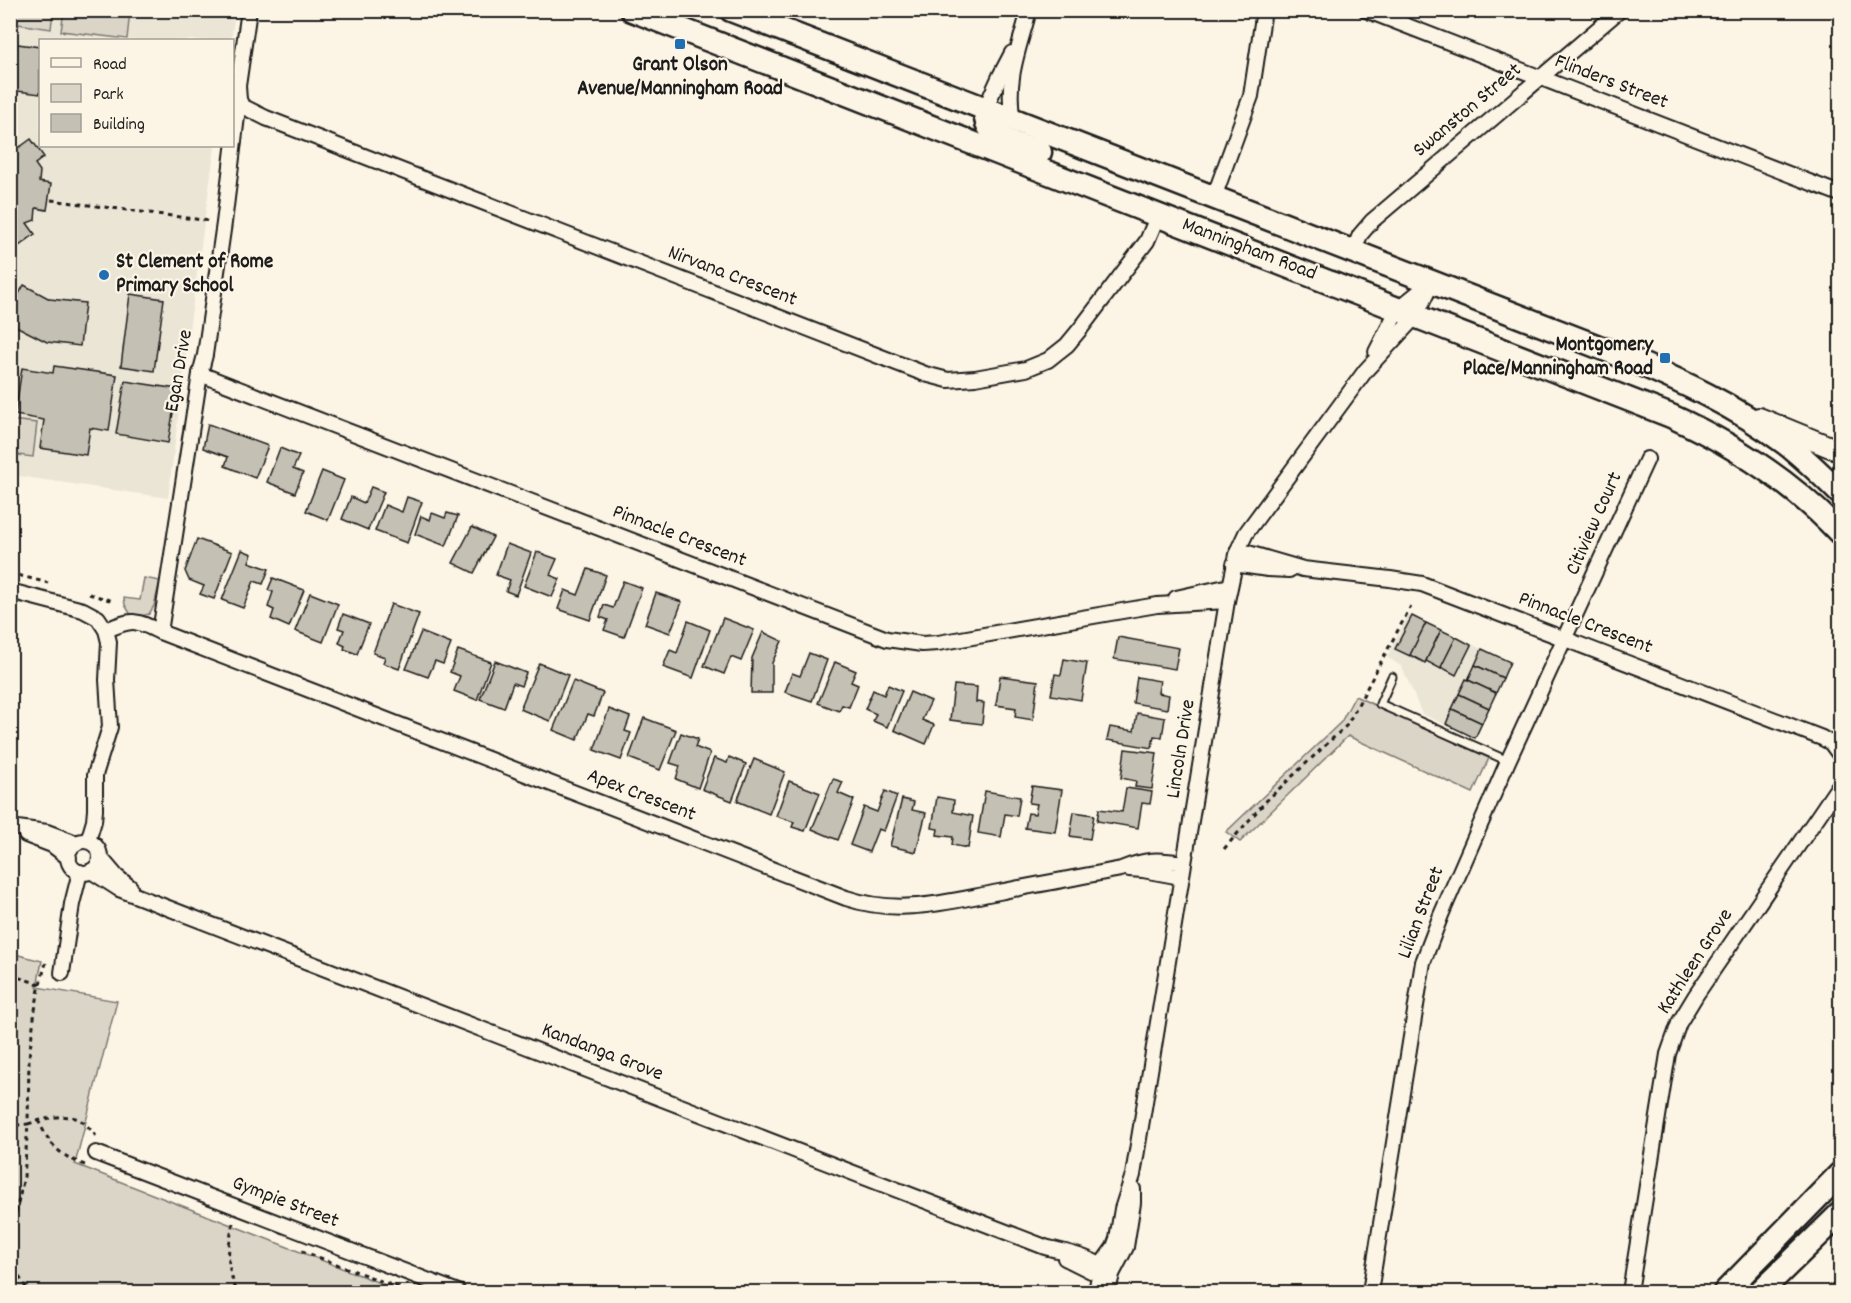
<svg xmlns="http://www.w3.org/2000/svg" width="1851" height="1303" viewBox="0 0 1851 1303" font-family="Dekko,sans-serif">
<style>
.built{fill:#ebe5d6}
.green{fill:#dbd5c8;stroke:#7c7872;stroke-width:1.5}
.building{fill:#c4c0b3;stroke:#1c1c1c;stroke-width:1.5}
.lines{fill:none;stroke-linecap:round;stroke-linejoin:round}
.lane-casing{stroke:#1c1c1c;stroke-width:11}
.street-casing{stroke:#1c1c1c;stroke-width:18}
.secondary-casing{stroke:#1c1c1c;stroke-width:24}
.primary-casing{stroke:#1c1c1c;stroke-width:27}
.path{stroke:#1c1c1c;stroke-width:3;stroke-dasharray:4.5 4.5;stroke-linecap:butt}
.lane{stroke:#fcf5e5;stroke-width:7}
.street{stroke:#fcf5e5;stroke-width:14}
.secondary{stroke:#fcf5e5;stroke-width:20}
.primary{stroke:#fcf5e5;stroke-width:22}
.poi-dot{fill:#1f6fb2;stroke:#fcf5e5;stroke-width:2}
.labels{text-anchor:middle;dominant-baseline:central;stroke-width:4.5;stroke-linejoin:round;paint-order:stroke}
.poi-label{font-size:21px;font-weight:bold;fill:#1c1c1c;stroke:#fcf5e5}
.street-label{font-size:21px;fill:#1c1c1c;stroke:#fcf5e5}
</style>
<rect width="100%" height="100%" fill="#fcf5e5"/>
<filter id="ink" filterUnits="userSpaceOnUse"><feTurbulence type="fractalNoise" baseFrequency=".0167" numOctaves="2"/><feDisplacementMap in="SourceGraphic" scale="12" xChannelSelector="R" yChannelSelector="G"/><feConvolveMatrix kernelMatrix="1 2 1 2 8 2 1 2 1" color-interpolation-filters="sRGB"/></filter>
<g filter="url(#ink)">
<g class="built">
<polygon points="226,10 235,12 231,40 40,40 40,146 215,146 189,330 168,498 11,475 11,11"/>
<polygon points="1408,615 1510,662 1475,738 1422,714 1402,667 1387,657"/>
</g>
<g class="green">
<polygon points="11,10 53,11 51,29 11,23"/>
<polygon points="64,11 130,11 127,39 61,31"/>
<polygon points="11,420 37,423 33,457 11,454"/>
<polygon points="144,578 160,581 154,606 149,614 141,616 131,615 125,605 124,598 140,600"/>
<polygon points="1355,696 1489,758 1473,793 1348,736 1240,842 1226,832 1341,722"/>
<polygon points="11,953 42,961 37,987 117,1001 75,1164 403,1292 11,1292"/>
</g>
<g class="building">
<polygon points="10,43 40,47 40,94 10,90"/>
<polygon points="31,139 44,157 35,164 40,171 39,182 51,184 47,210 36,208 35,220 27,223 35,234 15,249 10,243 10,143 15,140 20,147"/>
<polygon points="24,285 50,299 85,303 80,346 47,342 10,323 10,310"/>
<polygon points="130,294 164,299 154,371 121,366"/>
<polygon points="54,366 117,375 109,431 90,428 86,455 40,448 44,420 15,415 22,368 53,373"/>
<polygon points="125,381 177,389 168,443 116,434"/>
<polygon points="208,424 268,446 255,478 225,466 228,457 203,448"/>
<polygon points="280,448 299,456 293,469 303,473 295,493 267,482"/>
<polygon points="322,471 344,480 328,520 306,511"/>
<polygon points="371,487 384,492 368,530 342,519 351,497 364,503"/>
<polygon points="407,497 422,502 407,543 375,531 385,505 402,512"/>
<polygon points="432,513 445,518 447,513 458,516 446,546 415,534 421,516 430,520"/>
<polygon points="472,527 493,537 474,573 453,563"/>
<polygon points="197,539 232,552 214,599 200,594 204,586 189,580 185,571"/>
<polygon points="507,544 531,553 516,595 506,591 510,580 496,575"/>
<polygon points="242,550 252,554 249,562 269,569 263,584 254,581 243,608 222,600"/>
<polygon points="537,552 557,559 550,575 560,579 552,597 524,586"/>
<polygon points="588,569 606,575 590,620 558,609 565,590 578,595"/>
<polygon points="273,578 304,590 289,627 271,619 274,610 268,607 273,592 268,590"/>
<polygon points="623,581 642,588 624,637 604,630 608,620 600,617 604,605 613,608"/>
<polygon points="310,593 338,604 323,642 295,631"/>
<polygon points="656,593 682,602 670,633 645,624"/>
<polygon points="391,604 419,614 399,669 383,663 385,657 373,653"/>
<polygon points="343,614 369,624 357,654 344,649 345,646 339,643 344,630 338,628"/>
<polygon points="1412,616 1426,623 1410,656 1395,649"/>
<polygon points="723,618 754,630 741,661 731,657 724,674 704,666"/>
<polygon points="688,621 710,630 693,678 663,667 670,650 677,653"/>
<polygon points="1426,623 1441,630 1425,663 1410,655"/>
<polygon points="1441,630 1456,637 1441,669 1426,661"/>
<polygon points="421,632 451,644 443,664 435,661 428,677 406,669"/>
<polygon points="763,632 782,641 772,663 772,693 751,693 752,658"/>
<polygon points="1118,637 1179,648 1175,669 1114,659"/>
<polygon points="1456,637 1471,645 1456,675 1441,667"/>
<polygon points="1482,649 1510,662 1503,678 1475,665"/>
<polygon points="458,650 491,662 477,700 454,691 460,676 450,672"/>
<polygon points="809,653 827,660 812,701 785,692 792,673 800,676"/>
<polygon points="1064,659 1087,663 1081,700 1051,695 1055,674 1061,675"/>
<polygon points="495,661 526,673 521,686 513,683 504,708 480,699"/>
<polygon points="835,662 856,671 851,682 858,685 849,707 842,705 839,711 818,703"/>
<polygon points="539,663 568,675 550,721 520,709"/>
<polygon points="1475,665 1503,678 1496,693 1468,680"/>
<polygon points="1000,676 1038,681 1033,720 1015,717 1016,708 996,705"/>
<polygon points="1137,677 1160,681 1158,693 1169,695 1167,709 1133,703"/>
<polygon points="1466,679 1496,693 1489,708 1459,694"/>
<polygon points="573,681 603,693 594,716 588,714 577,740 553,730"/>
<polygon points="888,685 902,691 887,727 873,721 876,714 865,709 873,690 884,695"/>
<polygon points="954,685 977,687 976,702 984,703 982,724 950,720"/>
<polygon points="910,692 931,701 922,720 934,725 926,744 894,730"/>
<polygon points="1459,694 1489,708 1482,723 1452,709"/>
<polygon points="609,709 630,717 625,731 631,733 621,760 594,750"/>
<polygon points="1452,709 1482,723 1475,738 1446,724"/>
<polygon points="1137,713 1165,718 1162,737 1154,736 1152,748 1107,740 1110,727 1134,731"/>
<polygon points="644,718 676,730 660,770 629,758"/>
<polygon points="681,733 698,739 695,747 710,753 698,788 676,779 680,766 670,763"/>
<polygon points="1125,749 1157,753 1152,789 1135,787 1136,781 1121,778"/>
<polygon points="729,757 746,764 732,801 702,789 714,758 727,763"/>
<polygon points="754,759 785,772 769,814 737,801"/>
<polygon points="833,779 843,782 838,793 854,800 838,840 812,829"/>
<polygon points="789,781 820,793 805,831 792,827 794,822 776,816"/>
<polygon points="1032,786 1062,790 1055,832 1025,828 1028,813 1035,814 1037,804 1029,803"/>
<polygon points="1126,788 1152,792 1150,804 1142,803 1138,828 1097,821 1099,809 1122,812"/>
<polygon points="885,791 897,796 884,831 878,829 869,852 850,845 864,807 877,812"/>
<polygon points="985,791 1020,797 1017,816 1005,814 1001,837 978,833"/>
<polygon points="937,797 954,800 953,812 973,816 968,848 952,845 953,837 937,835 938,829 932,828"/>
<polygon points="902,799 914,802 912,810 926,813 916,852 890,846"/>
<polygon points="1074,812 1094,815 1090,839 1070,836"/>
</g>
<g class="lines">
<g class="lane-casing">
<polyline id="lane" points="1392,677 1380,704 1508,761"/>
</g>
<g class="street-casing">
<g id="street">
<polyline points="1366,10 1840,194"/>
<polyline points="239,100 242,106 266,118 925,374 948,380 975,378 1026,369 1048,360 1067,345 1081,328 1147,241 1158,215"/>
<polyline points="985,109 1000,76 1012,53"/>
<path d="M1013 121C1005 78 1019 50 1029 10"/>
<polyline points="1214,197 1251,96 1264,10"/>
<polyline points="1353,252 1360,235 1372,221 1620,10"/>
<polyline points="1376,352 1398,309 1429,284"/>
<polyline points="200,374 887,639 922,644 938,643 1157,605 1227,601"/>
<polyline points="1238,550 1303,569 1390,579 1422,584 1822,738 1831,743 1840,755"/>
<polyline points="1234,564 1268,569 1289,570"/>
<polyline points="10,591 83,610 98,618 106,630 109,642 107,680 110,727 95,775 95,810 94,821 88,841"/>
<polyline points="1176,598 1230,586"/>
<path d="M106 630C133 619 134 619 160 632L846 898C900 916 945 902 999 892 1039 884 1080 877 1121 869 1146 859 1157 859 1184 863"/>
<polyline points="160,632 200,374 205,355 224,223 239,100 238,86 249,10"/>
<polyline points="10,827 47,832 76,843"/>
<polyline points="26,835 52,845 69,858"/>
<circle cx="84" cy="857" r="16"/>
<polyline points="100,857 117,877 130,887"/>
<polyline points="1129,869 1143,870 1181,877"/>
<path d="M91 871 119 889 1045 1247C1069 1253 1093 1257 1112 1274"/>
<polyline points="62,973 72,904 80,872"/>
<polyline points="96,1153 458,1292"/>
<polyline points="1065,1258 1091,1271 1106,1273"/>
<polyline points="1096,1292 1101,1265 1114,1247 1117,1239 1122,1209 1133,1175 1227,601 1238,550 1246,533 1366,370 1416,316 1432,282"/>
<polyline points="1108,1292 1112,1274 1126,1247 1133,1203 1133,1189"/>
<polyline points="1370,1292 1423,962 1441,915 1508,761 1647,459"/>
<polyline points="1630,1292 1668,1054 1679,1023 1696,995 1840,784"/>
</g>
</g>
<g class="secondary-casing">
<polyline id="secondary" points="1759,418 1840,451"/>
</g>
<g class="primary-casing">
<g id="primary">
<path d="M632 10 1671 416C1735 445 1792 482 1840 533"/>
<path d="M731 10 1622 356C1679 380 1736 406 1785 443 1805 458 1823 476 1840 493"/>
<path d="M985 109C985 117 986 125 992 131 1003 142 1025 147 1040 152"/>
<polyline points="1725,1292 1840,1174"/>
<polyline points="1760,1292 1840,1214"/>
</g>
</g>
<g class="path">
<polyline points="51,200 210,221"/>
<polyline points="1833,551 1840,560"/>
<polyline points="10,573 48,583"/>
<polyline points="89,594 113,601"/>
<polyline points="1224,849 1265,802 1347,725 1411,606"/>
<polyline points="10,975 40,984 35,1010 29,1057 28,1124 10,1126"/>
<polyline points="40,984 46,963"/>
<path d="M38 1120C51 1147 59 1155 87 1166"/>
<path d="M233 1223C227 1253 226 1264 237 1292"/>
<path d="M10 1239 24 1177 28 1124C43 1119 63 1113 78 1119 85 1122 91 1130 96 1136"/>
<polyline points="10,1245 14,1269 15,1292"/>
<polyline points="302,1251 410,1292"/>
<polyline points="14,1269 29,1292"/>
</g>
<use href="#lane" class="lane"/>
<use href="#street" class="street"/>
<use href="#secondary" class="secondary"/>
<use href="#primary" class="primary"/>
</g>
</g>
<g class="poi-dot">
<rect x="674" y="38" width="12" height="12" rx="3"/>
<circle cx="104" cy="275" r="6"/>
<rect x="1659" y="352" width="12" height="12" rx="3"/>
</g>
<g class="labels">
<g class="poi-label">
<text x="680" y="66">Grant Olson<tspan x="680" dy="24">Avenue/Manningham Road</tspan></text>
<text x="116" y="263" text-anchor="start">St Clement of Rome<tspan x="116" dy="24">Primary School</tspan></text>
<text x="1653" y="346" text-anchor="end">Montgomery<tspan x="1653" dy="24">Place/Manningham Road</tspan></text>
</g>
<g class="street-label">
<text transform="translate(1611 83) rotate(21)">Flinders Street</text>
<text transform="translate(1468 111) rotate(-40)">Swanston Street</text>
<text transform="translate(1249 250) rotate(21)">Manningham Road</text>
<text transform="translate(732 277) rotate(21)">Nirvana Crescent</text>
<text transform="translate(180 371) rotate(-80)">Egan Drive</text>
<text transform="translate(1595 524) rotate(-66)">Citiview Court</text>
<text transform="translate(679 537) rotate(21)">Pinnacle Crescent</text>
<text transform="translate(1585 624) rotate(21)">Pinnacle Crescent</text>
<text transform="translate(1182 749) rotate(-81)">Lincoln Drive</text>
<text transform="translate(641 796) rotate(21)">Apex Crescent</text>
<text transform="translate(1422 913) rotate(-69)">Lilian Street</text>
<text transform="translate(1696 962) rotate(-57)">Kathleen Grove</text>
<text transform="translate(602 1053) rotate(21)">Kandanga Grove</text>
<text transform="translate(285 1203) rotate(21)">Gympie Street</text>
</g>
</g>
<rect width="1851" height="1303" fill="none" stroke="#fcf5e5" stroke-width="36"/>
<rect x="18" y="18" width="1815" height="1267" fill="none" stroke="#1c1c1c" stroke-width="2" filter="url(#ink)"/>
<rect x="39" y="39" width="195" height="108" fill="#fcf5e5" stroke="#a29e95" stroke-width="1.5"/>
<rect x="51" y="58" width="30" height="9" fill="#fcf5e5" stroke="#a29e95" stroke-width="1.5"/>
<text x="93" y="69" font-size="18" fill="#1c1c1c">Road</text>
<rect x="51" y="84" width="30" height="18" fill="#dbd5c8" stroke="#a29e95" stroke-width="1.5"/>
<text x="93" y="99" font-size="18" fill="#1c1c1c">Park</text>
<rect x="51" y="114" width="30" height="18" fill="#c4c0b3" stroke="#a29e95" stroke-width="1.5"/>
<text x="93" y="129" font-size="18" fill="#1c1c1c">Building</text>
</svg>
